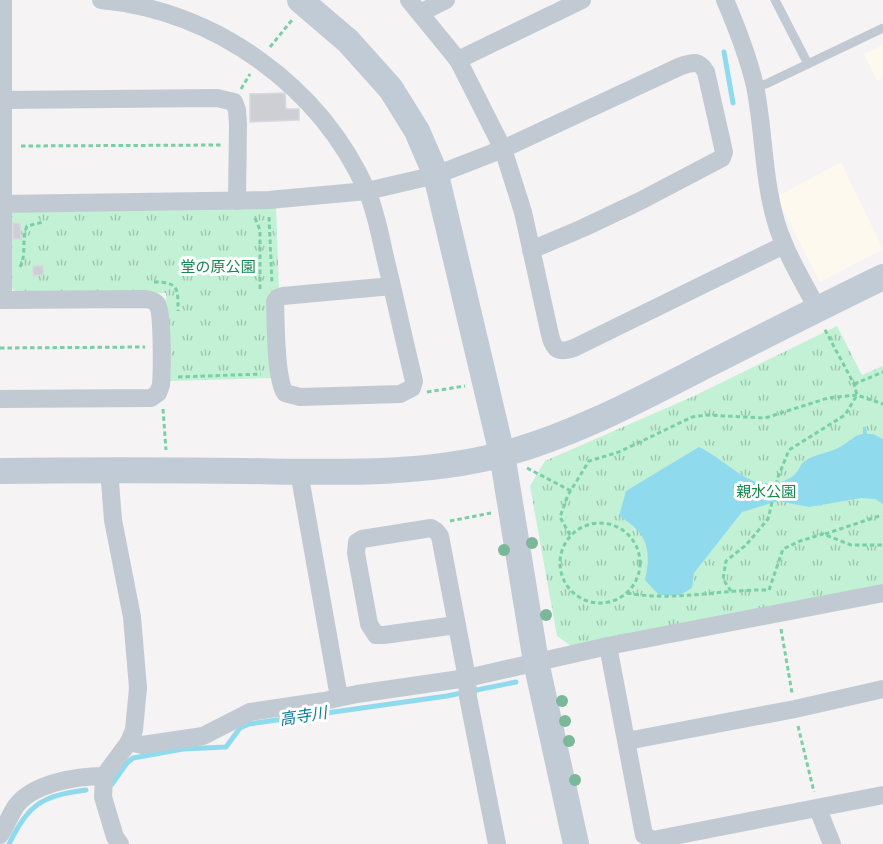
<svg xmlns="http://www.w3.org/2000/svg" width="883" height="844" viewBox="0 0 883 844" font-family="'Public Sans','Noto Sans JP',sans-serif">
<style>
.commercial{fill:#fdf9ef}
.park{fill:url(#park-tufts)}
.water{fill:#90daee}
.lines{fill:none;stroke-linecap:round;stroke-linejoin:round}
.stream{stroke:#90daee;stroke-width:5}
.building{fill:#cdcfd5;stroke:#d7d9de;stroke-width:1.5}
.path{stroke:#7ad0a6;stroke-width:3;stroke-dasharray:4.5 3;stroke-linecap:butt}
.lane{stroke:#c1cad2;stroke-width:9}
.street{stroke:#c1cad2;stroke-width:18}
.secondary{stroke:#c1cbd6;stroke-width:26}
.tree{fill:#7bb799}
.labels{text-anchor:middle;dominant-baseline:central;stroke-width:6;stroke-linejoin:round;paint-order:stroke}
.park-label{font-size:15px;fill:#17864f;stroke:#fff}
.water-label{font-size:16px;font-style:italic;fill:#0c7c9b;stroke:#fff}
</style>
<defs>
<pattern id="park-tufts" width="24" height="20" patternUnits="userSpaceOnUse" patternTransform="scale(1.5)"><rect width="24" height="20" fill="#c3f1d5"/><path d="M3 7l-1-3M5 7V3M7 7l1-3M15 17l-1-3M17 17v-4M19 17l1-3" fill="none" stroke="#a0c6b0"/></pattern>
</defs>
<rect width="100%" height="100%" fill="#f5f3f3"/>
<g class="commercial">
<polygon points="883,45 883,78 877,81 864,54"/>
<polygon points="841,162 883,249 820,282 776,197"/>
</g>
<g class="park">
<polygon points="276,205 279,292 269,292 272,378 169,381 166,293 18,292 12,289 10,215 17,210"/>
<polygon points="837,326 862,375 883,366 883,587 574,648 557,636 530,486 545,461 694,396"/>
</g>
<path class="water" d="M863 427H866L867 434H873L883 439V504L875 499 861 498 809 507 778 501 742 512 694 573 692 588 680 595H659L645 580C652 548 647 533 619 516L626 491 699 447C719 456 738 477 758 482 772 485 788 483 797 472 800 468 801 463 805 461 816 453 832 453 843 445 850 441 855 435 863 434Z"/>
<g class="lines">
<g class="stream">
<polyline points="724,52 733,103"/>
<polyline points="112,784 127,763 133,758 183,749 226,747 240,728 249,724 447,696 516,682"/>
<path d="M9 844C29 804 41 796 86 790"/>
</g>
</g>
<g class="building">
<polygon points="285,93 286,109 299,109 299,120 250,122 250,94"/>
<polygon points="13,223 20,223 21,239 13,239"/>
<polygon points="33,266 43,266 43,275 33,276"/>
</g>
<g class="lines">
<g class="path">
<polyline points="270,47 292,20"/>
<polyline points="241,89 250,74"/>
<polyline points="21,146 221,145"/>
<polyline points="269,217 272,283"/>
<polyline points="255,218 260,230 260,291"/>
<path d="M20 267C27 254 21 240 27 226L43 222"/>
<path d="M154 282C179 282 178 289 178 311"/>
<polyline points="0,348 145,347"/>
<polyline points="178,377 261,374"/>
<polyline points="854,384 883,372"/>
<polyline points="427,392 465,386"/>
<polyline points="163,409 166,450"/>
<polyline points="527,468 571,491"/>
<polyline points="450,521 491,513"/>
<circle cx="600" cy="563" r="40"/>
<polyline points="825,534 882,515"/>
<polyline points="570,535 560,517 568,495 589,461 619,452 692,417 706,415 765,418 828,398 857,395 883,404"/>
<polyline points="731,591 723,579 726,561 746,545 768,519 778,477 789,450 845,415 857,395 854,384 824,328"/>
<path d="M627 593C675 602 721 589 769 590L783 549 800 541 823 534 851 545H883"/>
<polyline points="781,629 792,693"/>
<polyline points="798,726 814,792"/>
</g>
<g class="lane">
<polyline points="775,0 808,64"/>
<polyline points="755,87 766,84 883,28"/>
</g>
<g class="street">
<polyline points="3,0 3,300"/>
<path d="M101 0C216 11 320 86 367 191 376 212 380 235 385 257 395 298 404 340 414 381L412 388 400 394 300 397 285 393C275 377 276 323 275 302L277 298 283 296 392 286"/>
<path d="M409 0 458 60 503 149 523 212 550 335C554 351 559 353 574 348L784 245"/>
<path d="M725 0C737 28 748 56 755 86 764 131 763 178 776 222 785 252 802 280 817 308"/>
<polyline points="420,13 446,0"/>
<polyline points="458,60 582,0"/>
<polyline points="2,100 217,98 234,102 237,110 238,125 237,201"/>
<path d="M0 204 269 200 367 191 436 175 503 149 681 66C694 62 699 60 706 72L724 152 722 158 640 201 583 228 531 250"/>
<path d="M0 300 145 299C150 300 154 300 157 304 163 312 162 372 161 385L158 393 151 398 0 399"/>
<polyline points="109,469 113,520 132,617 138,688 134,730 129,742 104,776 103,797 115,837 120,844"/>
<polyline points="299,472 339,697"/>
<polyline points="456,625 384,635 376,635 369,624 356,553 357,542 362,539 431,528 436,531 440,536 467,678 468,697 497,844"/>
<polyline points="608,646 644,835 653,840 883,795"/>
<polyline points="627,741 795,709 883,689"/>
<polyline points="129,742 142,745 203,736 250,712 324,701 357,694 467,678 608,646 883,593"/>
<polyline points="818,809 832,844"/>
<path d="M0 835C6 826 10 815 16 806 33 783 77 776 104 776"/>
</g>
<g class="secondary">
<polyline points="300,0 348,41 391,89 417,131 436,175 502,454 536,662 576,844"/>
<path d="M0 471C82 470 164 470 246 471 330 472 418 476 500 455 572 436 639 400 705 366 764 336 823 306 883 277"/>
</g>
</g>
<g class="tree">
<circle cx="532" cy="543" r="6"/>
<circle cx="504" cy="550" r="6"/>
<circle cx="546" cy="615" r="6"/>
<circle cx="562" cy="701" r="6"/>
<circle cx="565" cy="721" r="6"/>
<circle cx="569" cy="741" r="6"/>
<circle cx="575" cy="780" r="6"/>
</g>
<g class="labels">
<g class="park-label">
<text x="218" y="266">堂の原公園</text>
<text x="766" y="491">親水公園</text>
</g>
<g class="water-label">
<text transform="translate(303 716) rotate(-9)">高寺川</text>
</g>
</g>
</svg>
